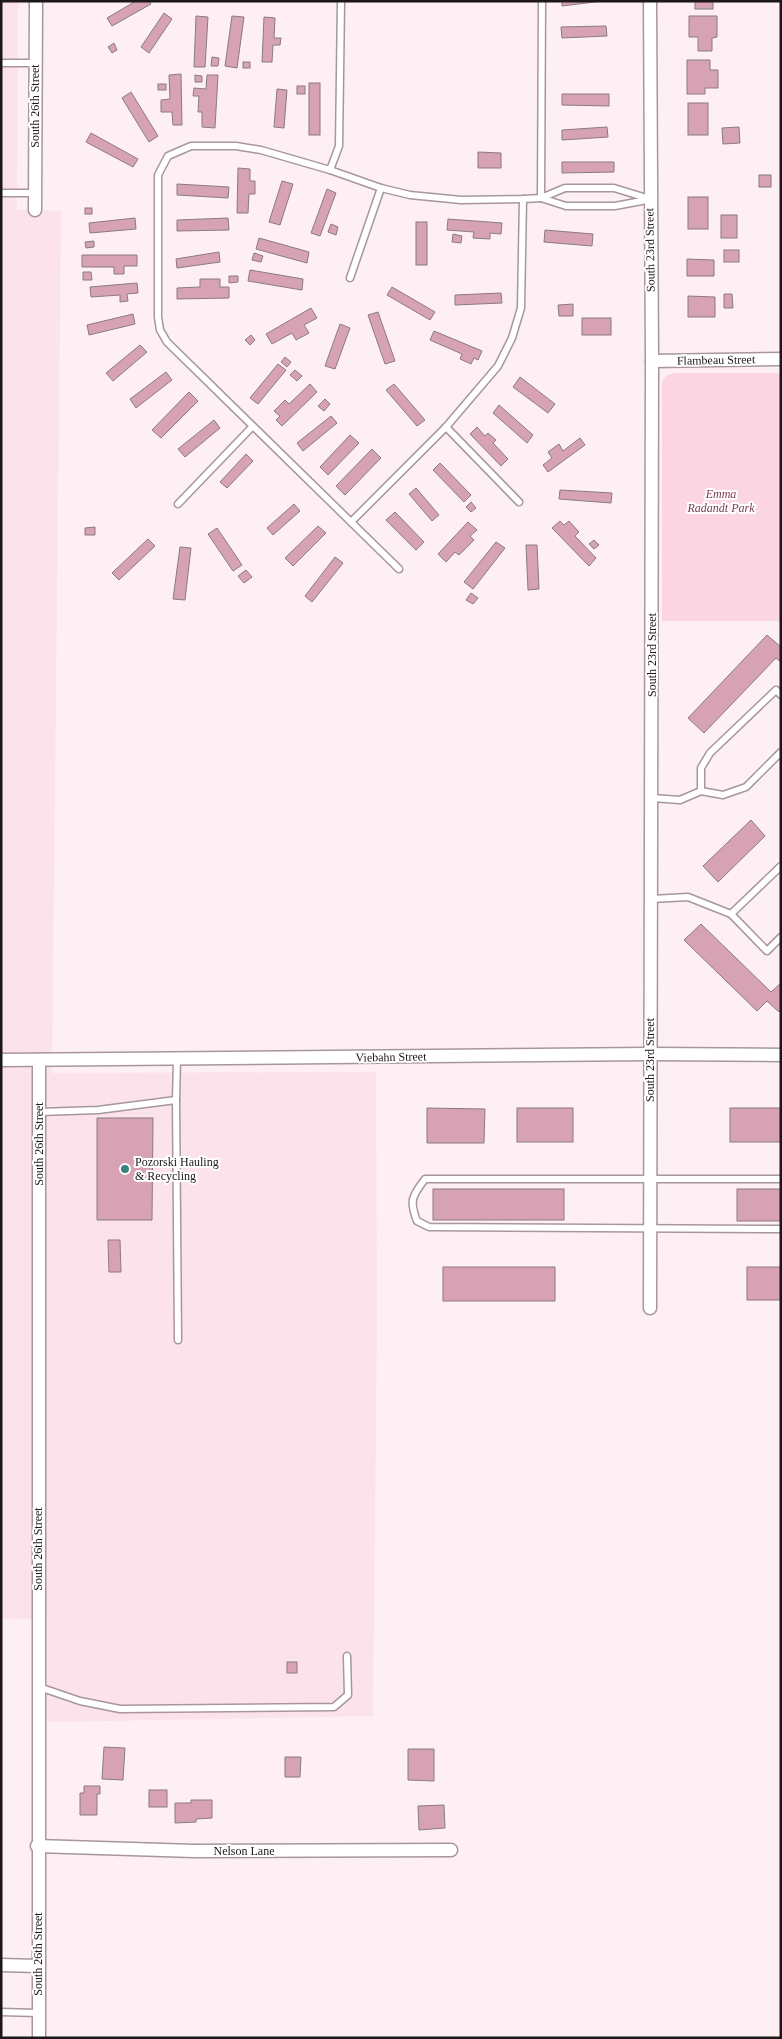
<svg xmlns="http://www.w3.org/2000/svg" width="782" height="2039" viewBox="0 0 782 2039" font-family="Georgia,serif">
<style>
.built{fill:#fce2ea}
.green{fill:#fbd5e1}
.building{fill:#d7a2b4;stroke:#8a7b80}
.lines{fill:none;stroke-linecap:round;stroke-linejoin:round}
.lane-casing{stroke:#a7979c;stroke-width:9}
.street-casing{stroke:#a7979c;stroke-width:15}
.lane{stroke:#fff;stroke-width:6}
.street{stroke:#fff;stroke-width:12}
.poi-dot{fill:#3a827e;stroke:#fff;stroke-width:2}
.labels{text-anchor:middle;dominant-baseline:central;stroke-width:4;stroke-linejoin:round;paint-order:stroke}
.street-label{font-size:12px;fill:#1d1719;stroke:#fff}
.park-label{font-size:12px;font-style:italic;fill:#7b3a54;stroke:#fff}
.poi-label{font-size:12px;fill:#1d1719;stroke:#fff;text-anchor:start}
</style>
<rect width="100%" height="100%" fill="#fdeff3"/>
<polygon class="built" points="1,1 18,1 17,210 61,211 52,1073 376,1072 377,1320 373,1716 47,1722 47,1620 1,1618"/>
<polygon class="green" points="673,373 781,373 781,621 662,621 662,382 666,376"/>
<g class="building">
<polygon points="136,1 149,1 151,4 112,26 107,18"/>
<polygon points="562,1 602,1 562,6"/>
<rect x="695" y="1" width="18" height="8"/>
<polygon points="164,13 172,19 149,53 141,47"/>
<polygon points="196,16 208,17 205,67 194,67"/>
<polygon points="232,16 244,17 237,68 225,66"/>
<polygon points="689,16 717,16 717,37 712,38 712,51 698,51 698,37 689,37"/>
<polygon points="264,17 275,18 274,38 281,38 280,45 273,45 272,62 262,62"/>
<polygon points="606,26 607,36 562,38 561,27"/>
<polygon points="114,43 117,50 112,53 108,47"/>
<polygon points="212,57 219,58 218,66 211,66"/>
<polygon points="687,60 710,60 710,70 718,70 718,88 705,88 705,94 687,94"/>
<rect x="243" y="62" width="7" height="6"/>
<polygon points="181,74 182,125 173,125 172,112 161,112 161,100 170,99 169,75"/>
<polygon points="195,75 202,76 202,82 195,82"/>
<polygon points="207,75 218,75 215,128 202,127 202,112 198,112 199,96 193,96 194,88 206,89"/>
<rect x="309" y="83" width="11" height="52"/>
<rect x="158" y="84" width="8" height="6"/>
<rect x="297" y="86" width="8" height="8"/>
<polygon points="277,89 287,90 284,128 274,127"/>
<polygon points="131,92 158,136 149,142 122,98"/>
<polygon points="562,94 609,94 609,106 562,105"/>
<rect x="688" y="103" width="20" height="32"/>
<polygon points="607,127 608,137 562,140 562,130"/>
<polygon points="739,127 740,143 723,144 722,128"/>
<polygon points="91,133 138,159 133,167 86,142"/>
<polygon points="478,152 501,153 501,168 478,168"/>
<polygon points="562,162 614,162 614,172 562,173"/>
<polygon points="238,168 250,169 250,181 255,181 255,194 249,194 248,213 237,213"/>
<rect x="759" y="175" width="12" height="12"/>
<polygon points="282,181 293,184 280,225 269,222"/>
<polygon points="177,184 229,187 228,198 177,195"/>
<polygon points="327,189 336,193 320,236 311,233"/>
<rect x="688" y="197" width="20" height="32"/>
<rect x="85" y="208" width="7" height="6"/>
<rect x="721" y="215" width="16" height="23"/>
<polygon points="135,218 136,229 90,233 89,223"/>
<polygon points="228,218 229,230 177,231 177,220"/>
<polygon points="448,219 502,223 501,234 490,233 490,239 473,238 474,232 447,230"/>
<rect x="416" y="222" width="11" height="43"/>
<polygon points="331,224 338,227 336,235 328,232"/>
<polygon points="545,230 593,234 592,246 544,242"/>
<polygon points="453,234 462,236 461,243 452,242"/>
<polygon points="259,238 309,252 307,263 256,249"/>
<polygon points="94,241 94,247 86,248 85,242"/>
<rect x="724" y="250" width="15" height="12"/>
<polygon points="219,252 220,262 177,268 176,259"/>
<polygon points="254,253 263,256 261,262 252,260"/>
<polygon points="82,255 137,255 137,266 124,266 124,274 114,274 114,267 82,267"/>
<polygon points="687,259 714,260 714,276 687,276"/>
<polygon points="250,270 303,279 302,290 248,281"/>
<polygon points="83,272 91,272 92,280 83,280"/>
<polygon points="229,276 238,276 238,282 229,283"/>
<polygon points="200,279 220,279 220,287 229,287 229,298 177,299 177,288 200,287"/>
<polygon points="137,283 138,293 127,294 128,301 120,302 120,295 91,297 90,287"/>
<polygon points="392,287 435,312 430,320 387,295"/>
<polygon points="501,293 502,303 455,305 455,295"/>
<polygon points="724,294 732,294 733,308 724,308"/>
<polygon points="688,296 715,297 715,317 688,317"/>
<polygon points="573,304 573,316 559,316 558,305"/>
<polygon points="311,308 317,318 304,325 309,333 296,340 292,333 272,344 266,334"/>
<polygon points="378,312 395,361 385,364 368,315"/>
<polygon points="133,314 135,324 89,335 87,325"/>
<rect x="582" y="318" width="29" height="17"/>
<polygon points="340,324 350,328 335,369 325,366"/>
<polygon points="434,331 482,351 478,360 474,358 471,364 460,359 462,354 430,340"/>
<polygon points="251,335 255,340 250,345 245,340"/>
<polygon points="140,345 147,352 113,381 106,373"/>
<polygon points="285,357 291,362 287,367 281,362"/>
<polygon points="278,364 286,370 258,404 250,398"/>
<polygon points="295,370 302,376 297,381 290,375"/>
<polygon points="166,372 172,380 136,408 130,399"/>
<polygon points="520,377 555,404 548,413 513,387"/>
<polygon points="310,384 317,392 282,426 276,420 280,416 274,411 285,400 289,404"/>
<polygon points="394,384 425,420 417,426 386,390"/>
<polygon points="189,392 198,401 161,438 152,430"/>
<polygon points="325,399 330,404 324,411 318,406"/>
<polygon points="499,405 533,435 527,443 493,413"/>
<polygon points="331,416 337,423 303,451 297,443"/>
<polygon points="214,420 220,428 185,457 178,449"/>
<polygon points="477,427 485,436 488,433 496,440 493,443 508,459 501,466 470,434"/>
<polygon points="350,435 359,443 328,475 320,467"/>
<polygon points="580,438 585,445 548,472 543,465 552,458 548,452 559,444 563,451"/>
<polygon points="372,449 381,458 345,495 336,486"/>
<polygon points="246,454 253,461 227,488 220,482"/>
<polygon points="440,463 471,495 464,502 433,470"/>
<polygon points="416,488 439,515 432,521 409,494"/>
<polygon points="560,490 612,493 611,503 559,499"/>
<polygon points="471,502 476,508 471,512 466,507"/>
<polygon points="294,504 300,511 273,535 267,528"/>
<polygon points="395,512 424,542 416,550 386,520"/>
<polygon points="560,521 564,525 569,521 579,532 575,536 596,558 589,566 552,528"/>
<polygon points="468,522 477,530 470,536 474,540 459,555 455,552 446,562 438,554"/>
<polygon points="318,526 326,533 293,566 285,558"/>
<polygon points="95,527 95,535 85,535 85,528"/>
<polygon points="217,528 242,565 233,571 208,534"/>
<polygon points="148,539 155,546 119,580 112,573"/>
<polygon points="594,540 599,545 594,549 589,544"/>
<polygon points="496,542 505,548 473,589 464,582"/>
<polygon points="526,545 537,545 539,589 528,590"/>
<polygon points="180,547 191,548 185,600 173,599"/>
<polygon points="335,557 343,563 312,602 305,596"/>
<polygon points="246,570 252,577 244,583 238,576"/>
<polygon points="471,593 478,598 473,604 466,600"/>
<polygon points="767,635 781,647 781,662 776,658 704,733 688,718"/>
<polygon points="751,820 765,836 718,882 703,866"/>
<polygon points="701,924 771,992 781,983 781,1010 779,1012 767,1001 757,1011 684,940"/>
<polygon points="427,1108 485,1109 484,1143 427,1143"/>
<rect x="517" y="1108" width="56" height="34"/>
<rect x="730" y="1108" width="51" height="34"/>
<polygon points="97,1118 153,1118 152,1220 97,1220"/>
<rect x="433" y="1189" width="131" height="31"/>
<rect x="737" y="1189" width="44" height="32"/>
<polygon points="108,1240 120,1240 121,1272 109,1272"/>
<rect x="443" y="1267" width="112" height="34"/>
<rect x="747" y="1267" width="34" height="33"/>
<rect x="287" y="1662" width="10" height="11"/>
<polygon points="104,1747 125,1748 123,1780 102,1779"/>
<polygon points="408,1749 434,1749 434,1781 408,1780"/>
<polygon points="285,1757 301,1757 300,1777 285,1777"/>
<polygon points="84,1786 100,1786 100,1794 97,1794 97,1815 80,1815 80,1793 84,1793"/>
<rect x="149" y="1790" width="18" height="17"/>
<polygon points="191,1800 212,1800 212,1818 196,1819 196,1822 175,1823 175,1803 191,1803"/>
<polygon points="444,1805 445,1828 419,1830 418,1806"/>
</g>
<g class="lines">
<g class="lane-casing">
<g id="lane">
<polyline points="1,63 36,63"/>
<polyline points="330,170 339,146 341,1"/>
<polyline points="1,193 35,193"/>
<polyline points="541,198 542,1"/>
<polyline points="541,198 566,206 615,206 647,200"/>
<polyline points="350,278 381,188"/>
<polyline points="446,427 519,502"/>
<polyline points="178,504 252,427"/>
<polyline points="351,522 446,427 498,366 512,338 521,308 523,199"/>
<polyline points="399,569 167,342 160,330 158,317 158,175 168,156 191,146 236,146 261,150 330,170 381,188 410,195 461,200 523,199 541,198 565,188 614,188 650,199"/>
<polyline points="701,791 701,768 710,753 776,690 781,695"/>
<polyline points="652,798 680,800 701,791 723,795 746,787 781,752"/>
<polyline points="652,899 688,897 731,914 767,951 781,937"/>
<polyline points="731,914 781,866"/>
<polyline points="177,1059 176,1100 178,1340"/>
<polyline points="39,1112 98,1110 176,1100"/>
<path d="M781 1179H425C412 1196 409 1201 417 1221L429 1227 781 1229"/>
<polyline points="39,1687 80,1701 120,1709 334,1707 348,1695 347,1656"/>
<polyline points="1,2012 38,2013"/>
</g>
</g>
<g class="street-casing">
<g id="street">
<polyline points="650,1 652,361 650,1308"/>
<polyline points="35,210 36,1"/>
<polyline points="652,361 781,359"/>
<polyline points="1,1060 650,1054 781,1055"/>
<polyline points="37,1846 194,1851 451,1850"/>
<polyline points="1,1965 38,1966"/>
<polyline points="39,2038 39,1060"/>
</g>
</g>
<use href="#lane" class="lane"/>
<use href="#street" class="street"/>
</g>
<circle class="poi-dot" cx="125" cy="1169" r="5"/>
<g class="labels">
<g class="street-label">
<text transform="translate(35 106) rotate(-90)">South 26th Street</text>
<text transform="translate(650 250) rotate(-91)">South 23rd Street</text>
<text transform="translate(716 360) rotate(-1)">Flambeau Street</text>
<text transform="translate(652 655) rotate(-90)">South 23rd Street</text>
<text transform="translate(391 1057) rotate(-1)">Viebahn Street</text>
<text transform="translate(650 1060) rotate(-90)">South 23rd Street</text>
<text transform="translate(39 1144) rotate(-90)">South 26th Street</text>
<text transform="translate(38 1549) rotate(-90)">South 26th Street</text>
<text x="244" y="1851">Nelson Lane</text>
<text transform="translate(38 1954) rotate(-90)">South 26th Street</text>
</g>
<g class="park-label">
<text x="721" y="494">Emma<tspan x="721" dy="14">Radandt Park</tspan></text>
</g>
<g class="poi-label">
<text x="135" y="1162">Pozorski Hauling<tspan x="135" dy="14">&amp; Recycling</tspan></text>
</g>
</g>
<rect width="782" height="2039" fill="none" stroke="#1d1719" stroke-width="5"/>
</svg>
